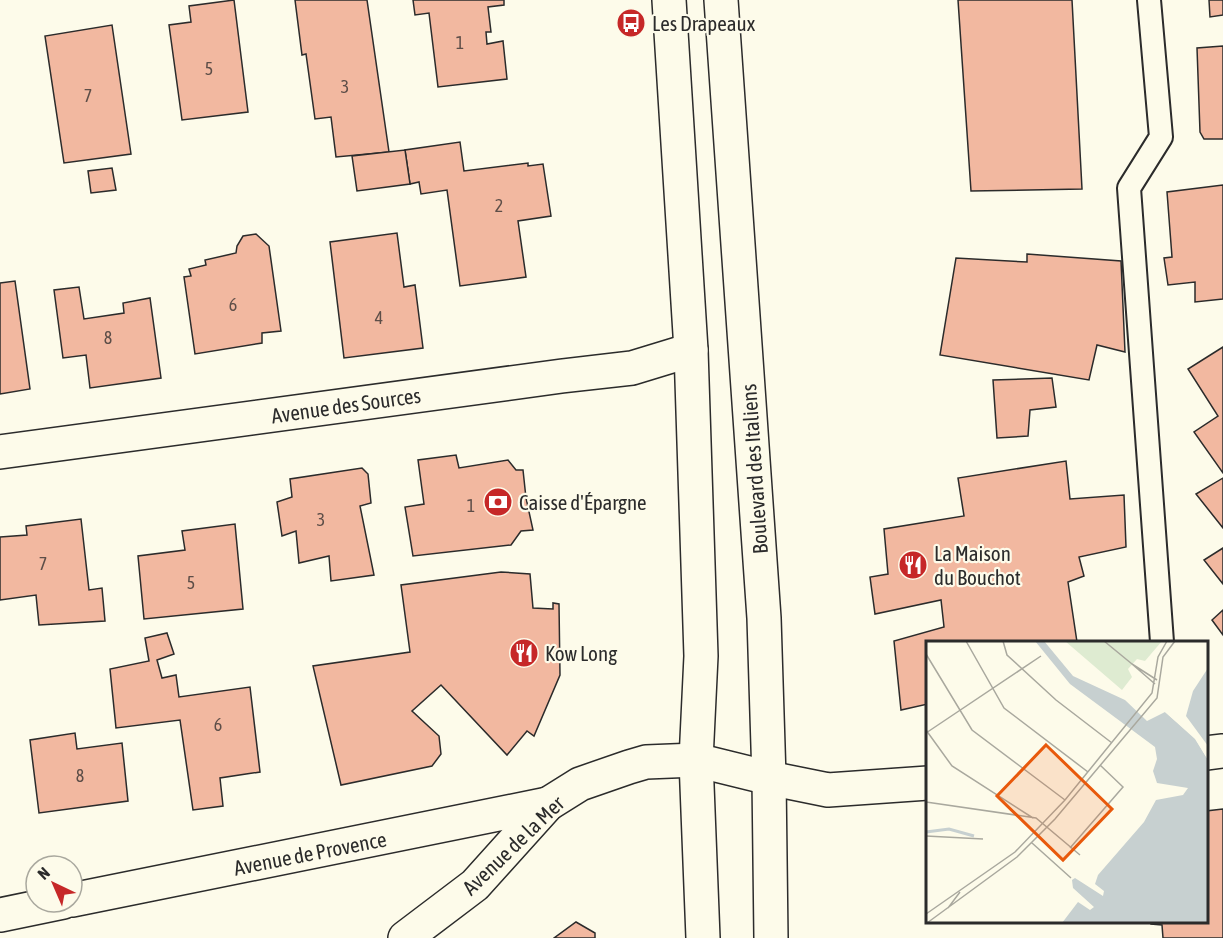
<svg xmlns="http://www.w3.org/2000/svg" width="1223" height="938" viewBox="0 0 1223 938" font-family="'Asap Condensed',sans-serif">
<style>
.building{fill:#f2b8a0;stroke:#2b2b2b;stroke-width:1.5}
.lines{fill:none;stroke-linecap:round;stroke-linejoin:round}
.lane-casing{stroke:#2b2b2b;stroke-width:26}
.street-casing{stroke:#2b2b2b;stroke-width:36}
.primary-casing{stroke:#2b2b2b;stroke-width:36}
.lane{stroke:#fdfbea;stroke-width:22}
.street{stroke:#fdfbea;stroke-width:33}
.primary{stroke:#fdfbea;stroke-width:33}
.labels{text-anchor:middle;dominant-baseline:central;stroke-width:4.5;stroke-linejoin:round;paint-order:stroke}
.number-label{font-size:18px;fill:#5d4e48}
.poi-label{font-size:21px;fill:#2b2b2b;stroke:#fdfbea;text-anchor:start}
.street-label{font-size:21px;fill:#2b2b2b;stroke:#fdfbea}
.inset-river{fill:none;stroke:#c7d0d0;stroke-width:3}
.inset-road{fill:none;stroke:#a9a89e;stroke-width:1.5}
.view{fill:#e8590c;fill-opacity:0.15;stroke:#e8590c;stroke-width:3}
.inset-edge{fill:none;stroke:#2b2b2b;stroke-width:3}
</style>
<rect width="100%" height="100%" fill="#fdfbea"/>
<g class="building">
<polygon points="234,0 248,112 182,120 169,25 191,22 189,6"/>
<polygon points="295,0 367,0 389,152 336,157 331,117 315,119 306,54 302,55"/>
<polygon points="413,0 504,0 504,5 488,7 491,32 486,32 487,44 503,41 507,79 438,87 429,13 415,15"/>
<polygon points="958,0 1072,0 1082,189 971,191"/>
<polygon points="1209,0 1223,0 1223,15 1210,17"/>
<polygon points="112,25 131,154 64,163 45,36"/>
<polygon points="1223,46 1223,139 1204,139 1200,132 1197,48"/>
<polygon points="460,142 464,171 528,163 528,166 543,164 551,216 518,221 526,277 460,286 447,190 421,194 419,182 410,184 405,150"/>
<polygon points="405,150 410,184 357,191 352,156"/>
<polygon points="112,168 116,190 91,193 88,171"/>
<polygon points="1223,185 1223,299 1195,302 1195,282 1168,285 1164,258 1172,257 1167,192"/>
<polygon points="397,233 404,287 415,285 423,348 344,358 330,242"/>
<polygon points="256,234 269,246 281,331 262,333 262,343 195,354 184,277 191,276 189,269 206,265 205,260 236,253 237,246 243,236"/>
<polygon points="1027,254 1121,261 1125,352 1097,345 1089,380 940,355 956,258 1027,262"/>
<polygon points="15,281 30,389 0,394 0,283"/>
<polygon points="79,287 84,319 124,313 123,303 150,298 161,378 90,388 86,355 63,358 54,290"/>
<polygon points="1223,347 1223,473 1194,432 1218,416 1188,369"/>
<polygon points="1052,378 1056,407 1030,410 1028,436 997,438 993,380"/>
<polygon points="456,455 459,468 508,460 516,470 523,470 526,498 533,530 521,531 511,545 413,556 405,507 424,504 418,460"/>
<polygon points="1066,461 1070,499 1124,495 1126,547 1079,557 1084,576 1068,582 1077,642 928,642 928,704 901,710 894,641 944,627 941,600 875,614 870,577 888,574 884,529 964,516 958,478"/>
<polygon points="362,468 368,474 371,503 360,506 374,575 331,581 329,556 299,563 296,531 282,536 277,502 292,497 290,479"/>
<polygon points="1223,478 1223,528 1196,494"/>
<polygon points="81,519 89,590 102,588 105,621 39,625 36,595 0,600 0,537 27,535 26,526"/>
<polygon points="235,524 243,609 144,619 138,556 185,550 182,531"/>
<polygon points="1223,548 1223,584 1204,560"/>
<polygon points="501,572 530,574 533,608 553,609 553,603 559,604 560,675 534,736 527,731 507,755 441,685 412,711 439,736 441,754 432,766 341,785 313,666 410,652 401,585"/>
<polygon points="1223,610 1223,635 1212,620"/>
<polygon points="167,633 174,654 157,660 162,678 176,675 179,697 250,687 260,772 220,778 223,806 193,810 180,720 116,728 110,669 149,661 145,638"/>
<polygon points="75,733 77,749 122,743 128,801 39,813 30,740"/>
<polygon points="1223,809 1223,938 1163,938 1162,925 1151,924 1151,922 1206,922 1206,811"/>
<polygon points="576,922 595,933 595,938 554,938"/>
</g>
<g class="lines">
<g class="lane-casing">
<polyline id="lane" points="1149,0 1161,137 1129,188 1162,642"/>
</g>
<g class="street-casing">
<g id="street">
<polyline points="0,452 562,376 632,368 691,350"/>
<polyline points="1206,753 1223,751"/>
<polyline points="72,900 548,804"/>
<polyline points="0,915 63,902"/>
<polyline points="405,938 475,885 548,804 580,784 629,767 646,762 696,760 769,778 828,790 928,783"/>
</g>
</g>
<g class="primary-casing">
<g id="primary">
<polyline points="669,0 691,350 701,656 696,760 703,938"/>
<polyline points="721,0 764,618 769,778 771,938"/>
</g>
</g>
<use href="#lane" class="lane"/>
<use href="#street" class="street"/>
<use href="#primary" class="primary"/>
</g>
<defs>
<g id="bus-disc" transform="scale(1.5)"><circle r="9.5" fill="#c62828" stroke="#fdfbea"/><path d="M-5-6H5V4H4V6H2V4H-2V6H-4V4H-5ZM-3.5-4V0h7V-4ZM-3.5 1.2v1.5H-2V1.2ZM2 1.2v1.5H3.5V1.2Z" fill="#fff"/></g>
<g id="bank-disc" transform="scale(1.5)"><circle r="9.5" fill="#c62828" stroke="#fdfbea"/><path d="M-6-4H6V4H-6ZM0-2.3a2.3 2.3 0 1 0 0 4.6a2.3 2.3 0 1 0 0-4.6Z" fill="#fff"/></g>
<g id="restaurant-disc" transform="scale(1.5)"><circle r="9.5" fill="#c62828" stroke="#fdfbea"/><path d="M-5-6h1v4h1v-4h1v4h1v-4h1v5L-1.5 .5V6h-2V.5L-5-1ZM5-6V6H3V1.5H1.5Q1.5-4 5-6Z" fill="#fff"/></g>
</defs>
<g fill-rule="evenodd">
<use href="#bus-disc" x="631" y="23"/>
<use href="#bank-disc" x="498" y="502"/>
<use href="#restaurant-disc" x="913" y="565"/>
<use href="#restaurant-disc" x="524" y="653"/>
</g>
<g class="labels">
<g class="number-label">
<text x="460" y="42">1</text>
<text x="209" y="68">5</text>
<text x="345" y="86">3</text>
<text x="88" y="95">7</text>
<text x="499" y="205">2</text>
<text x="233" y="304">6</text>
<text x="379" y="317">4</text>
<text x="108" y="337">8</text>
<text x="471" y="505">1</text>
<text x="321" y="519">3</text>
<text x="43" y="563">7</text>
<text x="191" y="582">5</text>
<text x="218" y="724">6</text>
<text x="80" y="775">8</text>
</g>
<g class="poi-label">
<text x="652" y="23">Les Drapeaux</text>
<text x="519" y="502">Caisse d'Épargne</text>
<text x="934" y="553">La Maison<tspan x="934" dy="24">du Bouchot</tspan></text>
<text x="545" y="653">Kow Long</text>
</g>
<g class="street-label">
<text transform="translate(346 405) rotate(-8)">Avenue des Sources</text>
<text transform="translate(754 469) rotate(-94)">Boulevard des Italiens</text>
<text transform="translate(513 845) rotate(-44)">Avenue de la Mer</text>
<text transform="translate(310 853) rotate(-11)">Avenue de Provence</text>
</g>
</g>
<g transform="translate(926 641)">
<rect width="282" height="282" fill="#fdfbea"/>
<path d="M139 0H236L219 20 211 18 202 28 206 36 196 49Z" fill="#deebd1"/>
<path d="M109 0H118L147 35 199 59 221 80 239 71 269 97 282 119V282H136L152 261 164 269 168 266 147 247 146 239 149 237 177 255 178 250 169 243 172 234 218 181 230 159 257 154 262 147 231 142 227 130 231 118 229 106 144 43ZM282 27V105L260 75 267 50Z" fill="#c7d0d0"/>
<path d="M242 70 271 95 282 119 269 98 239 71Z" fill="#fdfbea"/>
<path class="inset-river" d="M0 191 23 188 48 195"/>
<path class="inset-road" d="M40 0 78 67 162 131M77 0 81 14 130 59 186 102M178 0 206 23M0 13 46 89 139 159M229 43 206 23 231 39M0 89 26 125 107 177M0 92 115 15M0 161 110 177 154 214M0 195 57 198M106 202 145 237M144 207 197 146 174 124M22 267 34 251M0 273 89 211 139 159 226 52 232 16 241 0M1 282 91 216 129 178 231 57 237 16 249 0"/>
<path class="view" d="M120 104 186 168 137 219 71 155Z"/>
<rect width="282" height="282" class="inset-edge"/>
</g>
<g transform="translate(54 884) rotate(316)"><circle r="28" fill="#fdfbea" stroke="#a9a89e" stroke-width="1.5"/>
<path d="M0-4.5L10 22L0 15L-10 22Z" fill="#c62828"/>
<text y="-9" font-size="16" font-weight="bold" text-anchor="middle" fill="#2b2b2b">N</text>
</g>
</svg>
